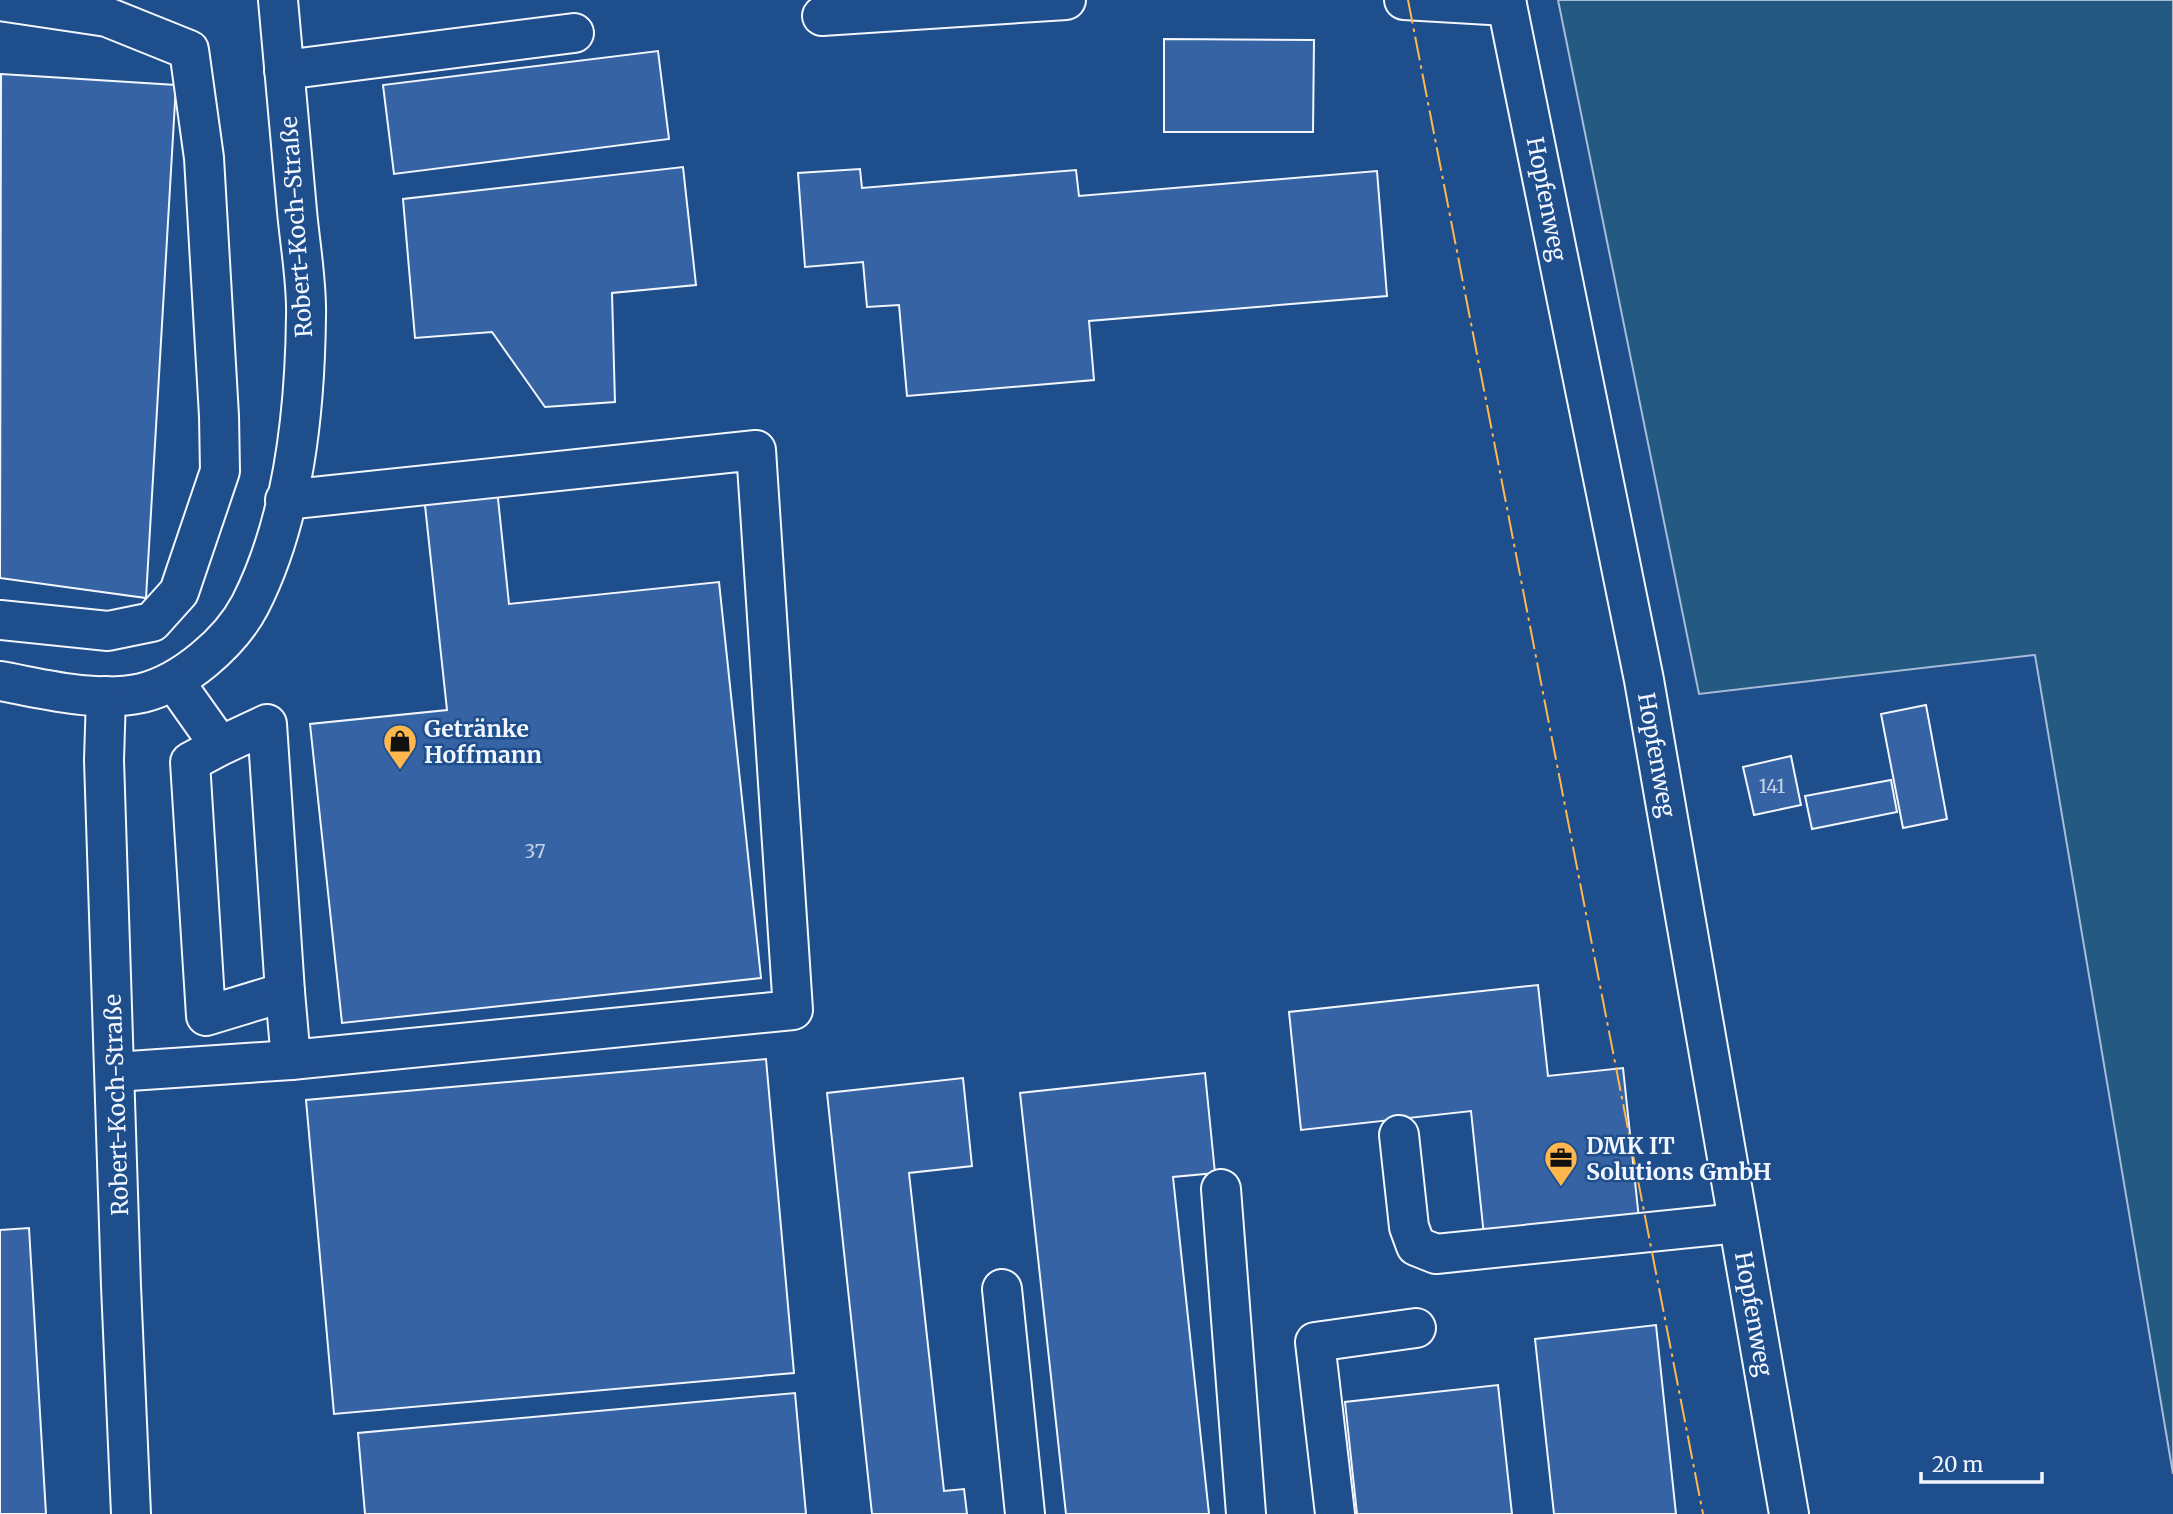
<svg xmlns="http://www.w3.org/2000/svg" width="2173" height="1514" viewBox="0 0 2173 1514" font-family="Merriweather,serif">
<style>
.green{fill:#245a82;stroke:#a8bbd7;stroke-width:2}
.building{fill:#3563a3;stroke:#f2f6ff;stroke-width:2}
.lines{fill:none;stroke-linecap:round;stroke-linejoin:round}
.minor-casing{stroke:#f2f6ff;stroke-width:42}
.minor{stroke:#1f4e8c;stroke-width:38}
.power{stroke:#ffb74d;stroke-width:2;stroke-dasharray:24 5 3.5 5;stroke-linecap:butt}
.labels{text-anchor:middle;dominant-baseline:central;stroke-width:5;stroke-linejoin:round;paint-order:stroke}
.number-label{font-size:19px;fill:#c3d1e8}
.street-label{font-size:23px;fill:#f2f6ff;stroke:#1f4e8c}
.poi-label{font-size:23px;font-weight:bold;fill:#f2f6ff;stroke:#1f4e8c;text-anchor:start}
</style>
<rect width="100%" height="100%" fill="#1f4e8c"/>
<polygon class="green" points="1558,0 2173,0 2173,1474 2035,655 1699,694"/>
<g class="building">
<polygon points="1164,39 1314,40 1313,132 1164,132"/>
<polygon points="658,51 669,139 394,174 383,85"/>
<polygon points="1,74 176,85 146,598 0,578"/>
<polygon points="683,167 696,285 612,293 615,402 545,407 492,332 415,338 403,199"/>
<polygon points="860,169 862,188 1076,170 1079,196 1377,171 1387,296 1089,321 1094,380 907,396 899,305 867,307 863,262 805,267 798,173"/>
<polygon points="497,489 509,604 719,582 761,978 342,1023 310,724 447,710 424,496"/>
<polygon points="1926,705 1947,819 1903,828 1881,714"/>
<polygon points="1791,756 1801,805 1754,815 1743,767"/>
<polygon points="1891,780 1897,812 1812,829 1805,796"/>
<polygon points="1538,985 1548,1076 1623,1068 1639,1219 1484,1236 1471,1111 1301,1130 1289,1012"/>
<polygon points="766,1059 794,1373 334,1414 306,1100"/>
<polygon points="1205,1073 1215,1173 1173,1177 1209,1514 1066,1514 1020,1093"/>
<polygon points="963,1078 972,1166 909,1173 944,1491 964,1489 967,1514 872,1514 827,1093"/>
<polygon points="29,1228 46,1514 0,1514 0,1230"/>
<polygon points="1656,1325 1676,1514 1554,1514 1535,1339"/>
<polygon points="1498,1385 1512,1514 1357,1514 1345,1402"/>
<polygon points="795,1393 806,1514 365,1514 358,1433"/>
</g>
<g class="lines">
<g class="minor-casing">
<g id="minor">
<polyline points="1404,0 1507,6"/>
<polyline points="1506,0 1644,680 1789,1514"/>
<polyline points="0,1 107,17 189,50 204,158 219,416 220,471 179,592 152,622 108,631 0,620"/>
<polyline points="822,16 1066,0"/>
<polyline points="284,70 574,33"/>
<path d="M0 681C45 689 96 703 142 693 183 683 230 643 250 605 294 519 305 412 306 316 307 282 300 245 297 211 291 141 284 70 278 0"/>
<polyline points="174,681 220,746 267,724 285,992 206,1016 190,762 220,746"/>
<polyline points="106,696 104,760 121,1286 131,1514"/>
<polyline points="285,992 291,1060 793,1010 756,450 285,500"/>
<polyline points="115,1072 291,1060"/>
<polyline points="1399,1135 1409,1227 1416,1246 1436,1254 1738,1223"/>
<polyline points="1221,1189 1246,1514"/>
<polyline points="1002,1289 1025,1514"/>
<polyline points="1335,1514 1315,1342 1416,1328"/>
</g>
</g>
<use href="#minor" class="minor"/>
<polyline class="power" points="1408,0 1703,1514"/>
</g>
<defs>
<g id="shop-pin" transform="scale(1.75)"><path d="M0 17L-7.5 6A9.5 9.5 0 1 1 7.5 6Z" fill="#ffb74d" stroke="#1f4e8c"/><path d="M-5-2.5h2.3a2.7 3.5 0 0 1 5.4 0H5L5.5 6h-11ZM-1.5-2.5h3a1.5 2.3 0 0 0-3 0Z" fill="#111"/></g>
<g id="office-pin" transform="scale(1.75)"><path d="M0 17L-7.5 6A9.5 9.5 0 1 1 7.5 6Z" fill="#ffb74d" stroke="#1f4e8c"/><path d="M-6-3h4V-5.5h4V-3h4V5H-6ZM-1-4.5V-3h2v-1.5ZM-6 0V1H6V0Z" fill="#111"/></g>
</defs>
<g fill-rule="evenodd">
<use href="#shop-pin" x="400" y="741"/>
<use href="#office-pin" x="1561" y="1158"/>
</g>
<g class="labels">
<g class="number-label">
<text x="1772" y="786">141</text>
<text x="535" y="851">37</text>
</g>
<g class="street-label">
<text transform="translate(1547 199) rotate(79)">Hopfenweg</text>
<text transform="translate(296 227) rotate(-94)">Robert-Koch-Straße</text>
<text transform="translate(1657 755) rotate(80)">Hopfenweg</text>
<text transform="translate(116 1105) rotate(-92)">Robert-Koch-Straße</text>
<text transform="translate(1754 1314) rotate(80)">Hopfenweg</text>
</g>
<g class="poi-label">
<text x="424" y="728">Getränke<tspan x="424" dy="26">Hoffmann</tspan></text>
<text x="1586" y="1145">DMK IT<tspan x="1586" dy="26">Solutions GmbH</tspan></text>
</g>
</g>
<path d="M1921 1472v10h121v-10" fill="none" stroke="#f2f6ff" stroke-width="3.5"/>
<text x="1932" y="1472" font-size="21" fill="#f2f6ff" stroke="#1f4e8c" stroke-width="5" paint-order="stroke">20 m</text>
</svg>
